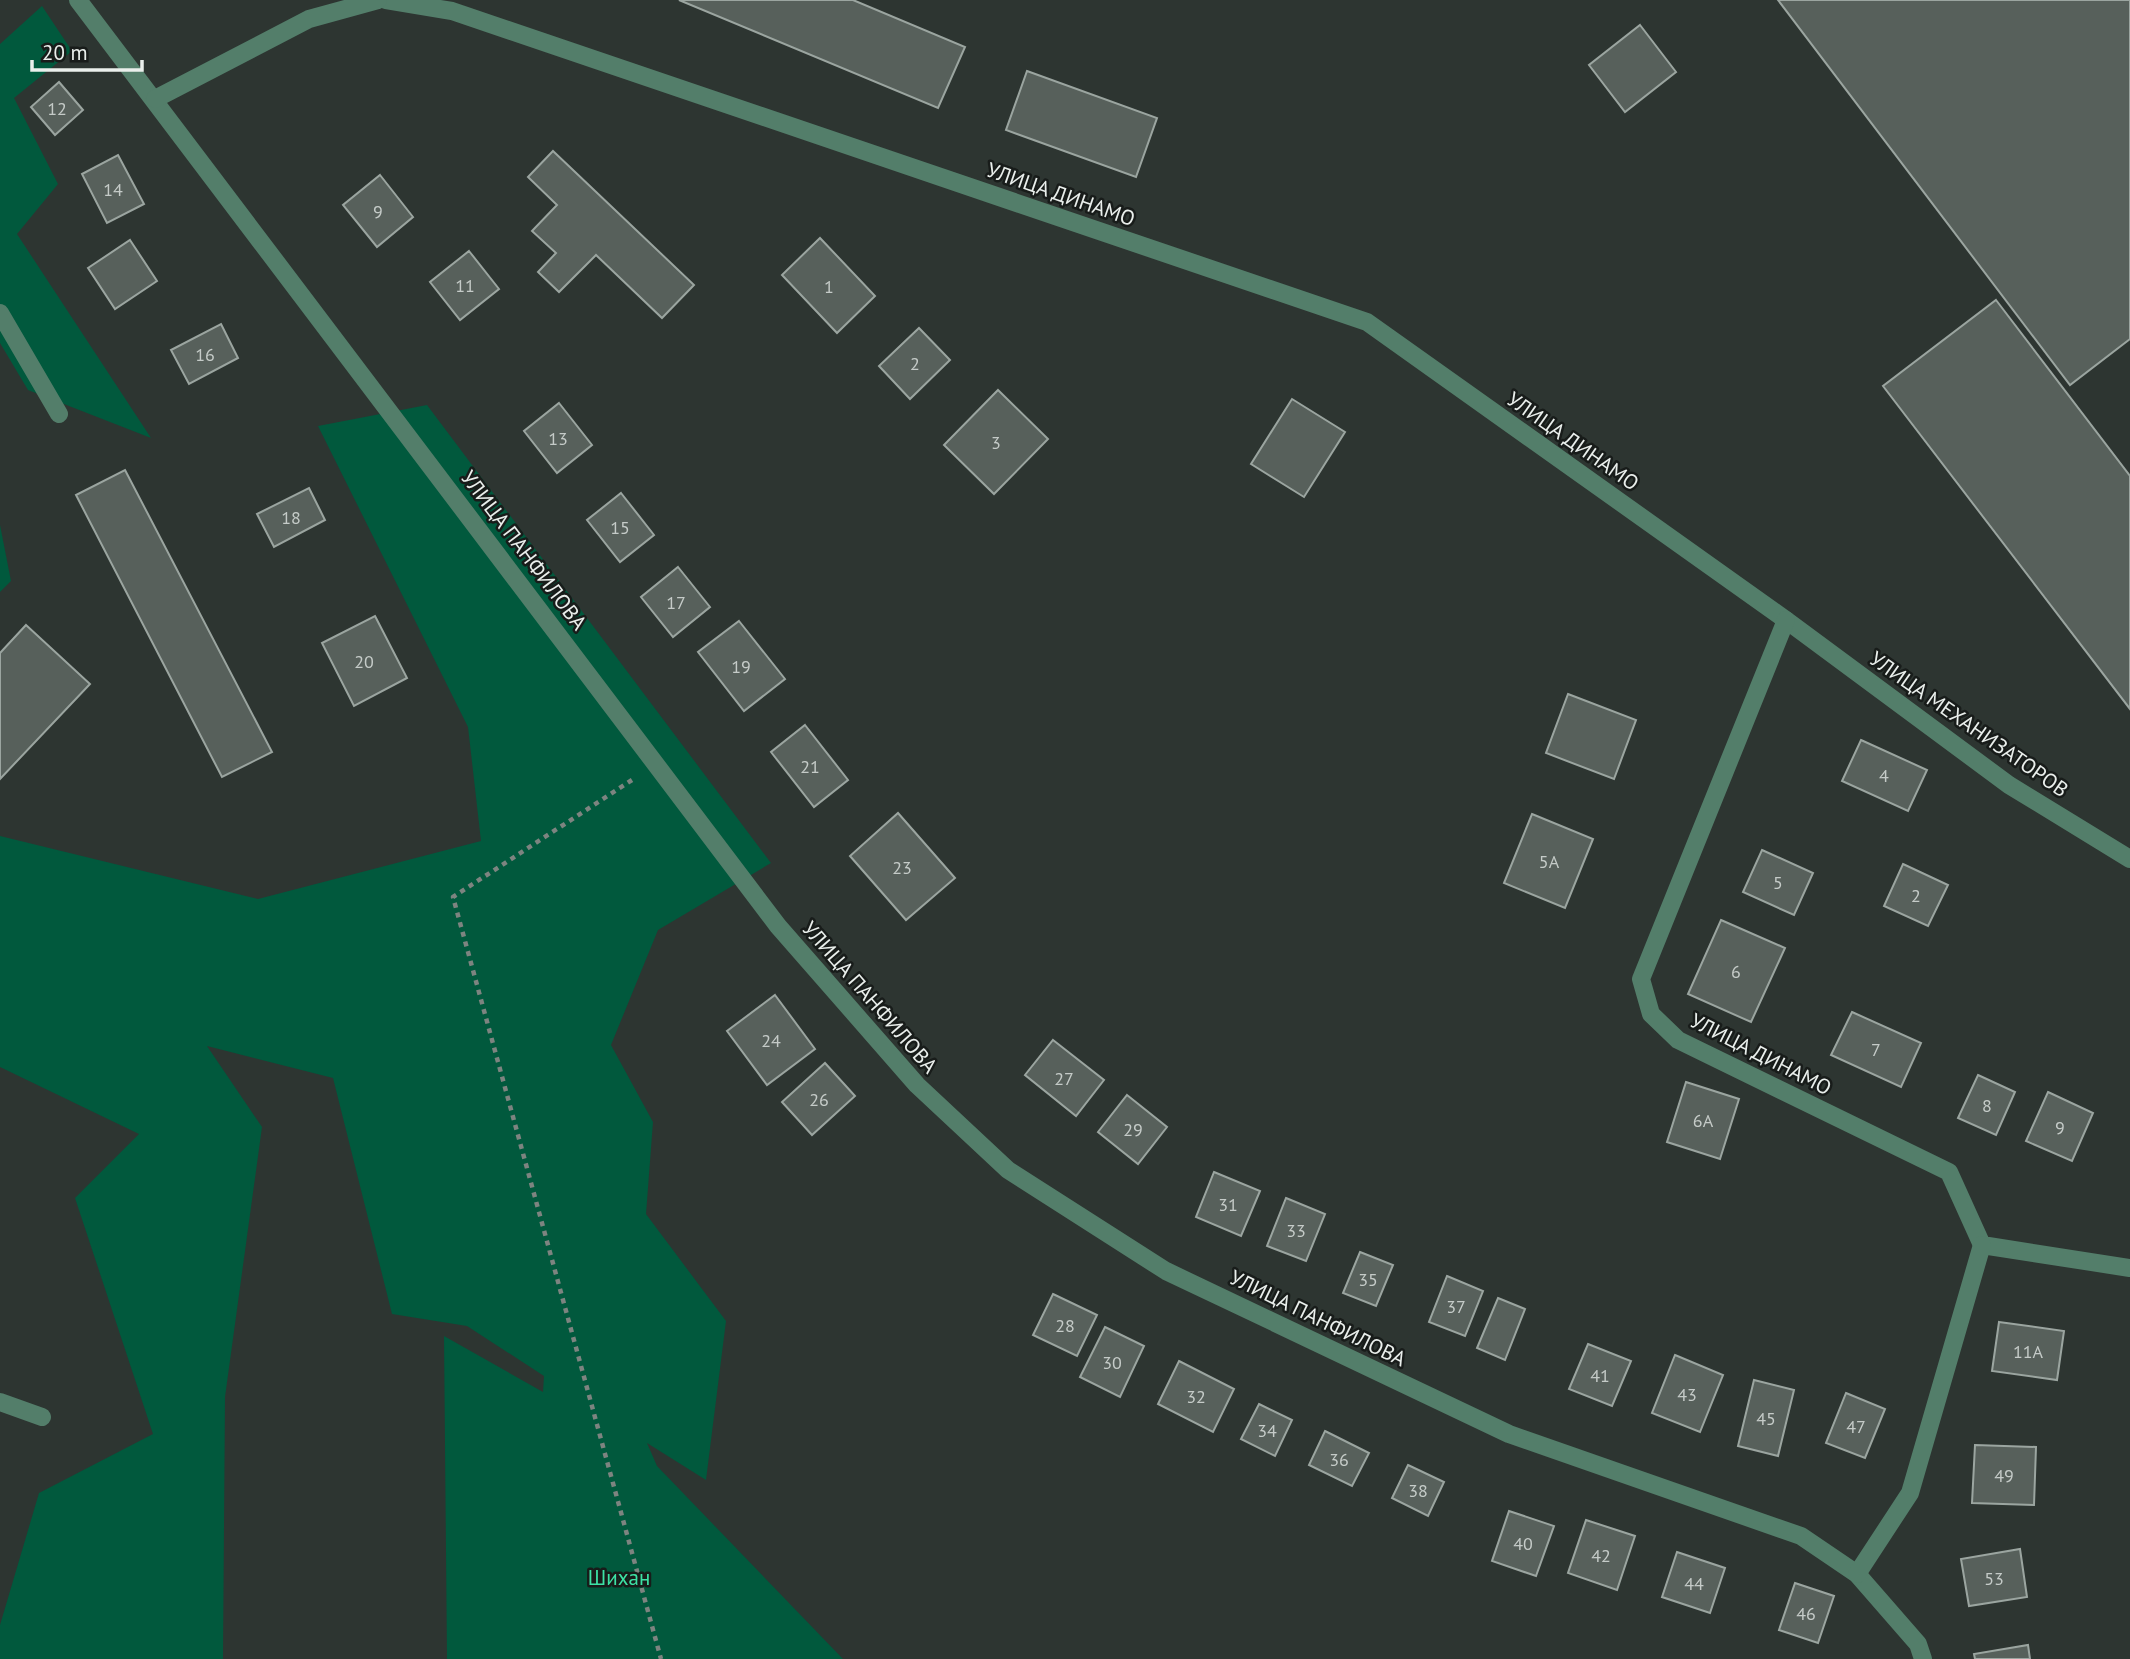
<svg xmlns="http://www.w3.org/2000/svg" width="2130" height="1659" viewBox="0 0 2130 1659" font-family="'PT Sans',sans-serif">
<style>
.green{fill:#01593d}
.building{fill:#57605b;stroke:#9ba5a0;stroke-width:2}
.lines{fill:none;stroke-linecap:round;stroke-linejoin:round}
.path{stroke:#7d8480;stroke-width:4.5;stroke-dasharray:5 5;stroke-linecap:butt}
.minor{stroke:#537e6a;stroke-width:18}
.labels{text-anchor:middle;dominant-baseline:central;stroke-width:5;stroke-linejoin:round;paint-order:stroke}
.number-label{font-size:18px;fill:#c5cbc8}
.street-label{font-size:21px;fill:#eaefec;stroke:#181c1a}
.park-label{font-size:21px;fill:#3ce2a5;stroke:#181c1a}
</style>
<rect width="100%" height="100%" fill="#2d3531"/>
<g class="green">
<polygon points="42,6 72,51 14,98 58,184 17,234 151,438 28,390 0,343 0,44"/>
<polygon points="427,405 771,863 658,930 611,1045 653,1122 646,1214 726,1321 706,1480 647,1443 657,1466 843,1659 447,1659 444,1336 543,1392 544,1376 467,1326 392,1314 333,1078 207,1046 262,1127 225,1397 223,1659 0,1659 0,1625 39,1493 153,1434 75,1198 139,1134 0,1067 0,836 258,899 481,841 468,727 318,426"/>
<polygon points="0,525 11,581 0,592"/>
</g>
<g class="building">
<polygon points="679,0 853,0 965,47 938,108"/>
<polygon points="1778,0 2130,0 2130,339 2070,385"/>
<polygon points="1640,25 1676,72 1625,112 1589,65"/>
<polygon points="1027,71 1157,118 1136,177 1006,130"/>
<polygon points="59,82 83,110 55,135 31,107"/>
<polygon points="553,151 694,285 662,318 596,255 559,292 538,272 556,253 532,231 557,205 528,177"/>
<polygon points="118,155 144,204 107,223 82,174"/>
<polygon points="380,175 413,217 377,247 343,205"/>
<polygon points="820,238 875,296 837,333 782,275"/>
<polygon points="130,240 157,281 115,309 88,268"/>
<polygon points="469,251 499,289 460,320 430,282"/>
<polygon points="1996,300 2130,476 2130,709 1883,386"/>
<polygon points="221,324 238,358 189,384 171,350"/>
<polygon points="919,328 950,360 910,399 879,366"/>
<polygon points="998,390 1048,439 994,494 944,445"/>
<polygon points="1292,399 1345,432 1304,497 1251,464"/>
<polygon points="559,403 592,445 557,473 524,431"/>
<polygon points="125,470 272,752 222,777 76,495"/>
<polygon points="309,488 325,520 274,547 257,514"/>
<polygon points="621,493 654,535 620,562 587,520"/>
<polygon points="678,567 710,607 673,637 641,597"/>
<polygon points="375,616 407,678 354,706 322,643"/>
<polygon points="739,621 785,679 744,711 698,652"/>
<polygon points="26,625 90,684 0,779 0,653"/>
<polygon points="1568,694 1636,720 1614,779 1546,753"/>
<polygon points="805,725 848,780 814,807 771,752"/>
<polygon points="1861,740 1927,770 1908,811 1842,781"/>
<polygon points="898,813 955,878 906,920 850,856"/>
<polygon points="1532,814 1593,839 1565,908 1504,883"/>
<polygon points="1762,850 1813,873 1794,915 1743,892"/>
<polygon points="1903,864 1948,885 1928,926 1884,906"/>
<polygon points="1721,920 1785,948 1751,1022 1688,994"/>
<polygon points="775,995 815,1049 767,1085 727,1031"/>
<polygon points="1852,1012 1921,1043 1901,1087 1831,1055"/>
<polygon points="1053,1040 1104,1080 1076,1116 1025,1075"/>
<polygon points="825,1063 855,1096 812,1135 782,1102"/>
<polygon points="1978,1075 2015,1092 1996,1135 1958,1118"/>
<polygon points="1686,1082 1739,1099 1720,1159 1667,1142"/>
<polygon points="2048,1092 2093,1113 2072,1161 2026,1141"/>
<polygon points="1127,1095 1167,1127 1138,1164 1098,1132"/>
<polygon points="1214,1172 1260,1191 1241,1236 1196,1217"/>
<polygon points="1286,1198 1325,1214 1306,1261 1267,1246"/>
<polygon points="1360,1252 1393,1265 1376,1306 1343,1293"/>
<polygon points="1447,1276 1483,1291 1465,1336 1429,1322"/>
<polygon points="1053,1294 1097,1315 1077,1356 1033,1335"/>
<polygon points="1498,1298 1525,1309 1505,1360 1477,1348"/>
<polygon points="1999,1322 2064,1331 2057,1380 1992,1371"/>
<polygon points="1105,1327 1144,1346 1120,1397 1080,1377"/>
<polygon points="1588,1344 1631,1361 1612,1406 1569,1389"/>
<polygon points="1675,1355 1723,1375 1700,1432 1652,1413"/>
<polygon points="1179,1361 1234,1389 1213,1432 1158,1404"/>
<polygon points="1754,1380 1794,1390 1778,1456 1738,1446"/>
<polygon points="1846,1393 1885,1409 1865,1458 1826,1443"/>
<polygon points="1259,1404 1292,1420 1275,1456 1241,1439"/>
<polygon points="1325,1431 1369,1453 1352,1486 1309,1465"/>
<polygon points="1975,1445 2036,1447 2034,1505 1972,1503"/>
<polygon points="1408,1465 1444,1482 1428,1516 1392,1498"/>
<polygon points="1509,1511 1554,1526 1536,1576 1492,1561"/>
<polygon points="1586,1520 1635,1536 1617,1590 1568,1573"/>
<polygon points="2020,1549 2027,1597 1969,1606 1961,1559"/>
<polygon points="1677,1552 1725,1568 1710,1613 1662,1597"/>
<polygon points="1795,1583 1834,1596 1818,1643 1779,1630"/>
<polygon points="2028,1645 2030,1659 1975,1659 1974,1654"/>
</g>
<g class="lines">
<polyline class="path" points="632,780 453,897 661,1659"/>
<g class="minor">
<polyline points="78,0 778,926 917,1085 1008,1170 1166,1271 1509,1434 1801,1536 1857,1574 1918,1644 1923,1659"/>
<polyline points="386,0 452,11 1367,322 1786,620 2009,785 2130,859"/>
<polyline points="155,99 309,19 378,0"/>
<polyline points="0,313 59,414"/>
<polyline points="1786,620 1641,979 1651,1014 1678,1040 1949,1172 1982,1245 2130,1268"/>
<polyline points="0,1402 42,1417"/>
<polyline points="1857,1574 1910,1493 1982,1245"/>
</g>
</g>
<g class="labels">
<g class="number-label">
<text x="57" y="108">12</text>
<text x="113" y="189">14</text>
<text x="378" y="211">9</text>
<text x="465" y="285">11</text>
<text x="829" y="286">1</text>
<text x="205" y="354">16</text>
<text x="915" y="363">2</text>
<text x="558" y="438">13</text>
<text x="996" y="442">3</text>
<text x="291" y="517">18</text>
<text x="620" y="527">15</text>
<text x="676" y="602">17</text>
<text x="364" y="661">20</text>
<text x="741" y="666">19</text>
<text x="810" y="766">21</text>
<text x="1884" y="775">4</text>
<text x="1549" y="861">5А</text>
<text x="902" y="867">23</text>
<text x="1778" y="882">5</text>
<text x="1916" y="895">2</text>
<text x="1736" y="971">6</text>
<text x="771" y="1040">24</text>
<text x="1876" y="1049">7</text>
<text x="1064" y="1078">27</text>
<text x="819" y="1099">26</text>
<text x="1987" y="1105">8</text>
<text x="1703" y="1120">6А</text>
<text x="2060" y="1127">9</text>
<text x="1133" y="1129">29</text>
<text x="1228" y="1204">31</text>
<text x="1296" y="1230">33</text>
<text x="1368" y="1279">35</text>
<text x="1456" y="1306">37</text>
<text x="1065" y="1325">28</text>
<text x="2028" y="1351">11А</text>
<text x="1112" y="1362">30</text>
<text x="1600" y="1375">41</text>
<text x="1687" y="1394">43</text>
<text x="1196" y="1396">32</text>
<text x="1766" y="1418">45</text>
<text x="1856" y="1426">47</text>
<text x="1267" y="1430">34</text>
<text x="1339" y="1459">36</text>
<text x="2004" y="1475">49</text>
<text x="1418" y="1490">38</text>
<text x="1523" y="1543">40</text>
<text x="1601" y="1555">42</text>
<text x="1994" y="1578">53</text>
<text x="1694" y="1583">44</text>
<text x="1806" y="1613">46</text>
</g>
<g class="street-label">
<text transform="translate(1061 194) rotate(19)">УЛИЦА ДИНАМО</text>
<text transform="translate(1573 441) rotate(35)">УЛИЦА ДИНАМО</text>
<text transform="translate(524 550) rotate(53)">УЛИЦА ПАНФИЛОВА</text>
<text transform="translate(1969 724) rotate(35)">УЛИЦА МЕХАНИЗАТОРОВ</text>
<text transform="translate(870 997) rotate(49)">УЛИЦА ПАНФИЛОВА</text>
<text transform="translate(1761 1054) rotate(27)">УЛИЦА ДИНАМО</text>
<text transform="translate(1318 1318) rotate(26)">УЛИЦА ПАНФИЛОВА</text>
</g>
<g class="park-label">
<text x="619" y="1577">Шихан</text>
</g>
</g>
<path d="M32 60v10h110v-10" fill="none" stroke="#eaefec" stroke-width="3.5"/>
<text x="42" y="60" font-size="21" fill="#eaefec" stroke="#181c1a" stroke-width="5" paint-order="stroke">20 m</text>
</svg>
